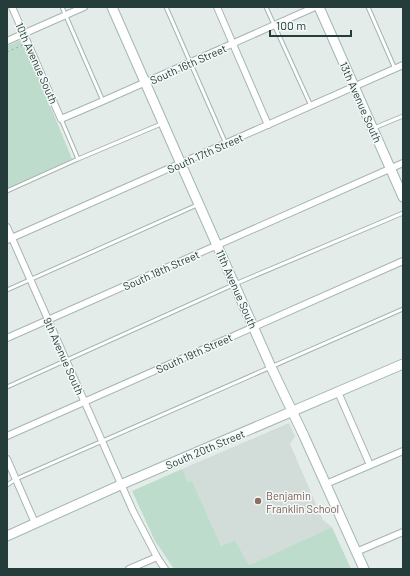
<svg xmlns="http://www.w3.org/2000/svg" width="410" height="576" viewBox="0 0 410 576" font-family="Barlow,sans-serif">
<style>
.built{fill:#d2dcd9}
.green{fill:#bedccc}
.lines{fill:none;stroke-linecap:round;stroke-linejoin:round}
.lane-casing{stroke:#a7b4b2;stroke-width:5}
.street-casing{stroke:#a7b4b2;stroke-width:8}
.secondary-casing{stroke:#a3b7b4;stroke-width:11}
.path{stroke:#86aea9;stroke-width:1;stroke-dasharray:2 3;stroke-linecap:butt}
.lane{stroke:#fff;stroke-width:3}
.street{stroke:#fff;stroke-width:6}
.secondary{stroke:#fff;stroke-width:9}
.education-dot{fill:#8d6e63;stroke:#f4f9f7;stroke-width:1.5}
.labels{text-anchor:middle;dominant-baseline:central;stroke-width:3;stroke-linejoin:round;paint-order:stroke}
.street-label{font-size:11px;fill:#243d3b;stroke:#f4f9f7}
.education-label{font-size:11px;fill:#785e54;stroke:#f4f9f7;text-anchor:start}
</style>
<rect width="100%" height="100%" fill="#e4ecea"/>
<polygon class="built" points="289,423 295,436 290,444 323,520 332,527 249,565 235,540 221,546 192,481 188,482 182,469"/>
<g class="green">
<polygon points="23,39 72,159 7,189 7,46"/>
<polygon points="182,469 188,482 192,481 221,546 235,540 249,565 332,527 351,569 174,569 155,541 132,491"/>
</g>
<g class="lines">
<g class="lane-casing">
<g id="lane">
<polyline points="62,7 103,101"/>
<polyline points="166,7 226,144"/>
<polyline points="266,7 311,106"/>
<polyline points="368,7 395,69"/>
<polyline points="61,119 78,159"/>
<polyline points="374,128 403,116"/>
<polyline points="7,191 78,159 161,124"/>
<polyline points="7,290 197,205"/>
<polyline points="7,387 235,284 403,213"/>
<polyline points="7,485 16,479 403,309"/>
</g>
</g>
<g class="street-casing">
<g id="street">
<polyline points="12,7 61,119 103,101 315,7"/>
<polyline points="217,7 268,125"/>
<polyline points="7,41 84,7"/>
<polyline points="7,227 133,511 157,557 165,569"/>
<polyline points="7,240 403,65"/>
<polyline points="7,338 403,163"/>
<polyline points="338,392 370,465"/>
<polyline points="7,436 403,261"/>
<polyline points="7,459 35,523"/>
<polyline points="326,484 403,451"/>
<polyline points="356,552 403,532"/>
<polyline points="129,569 157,557"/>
</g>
</g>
<g class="secondary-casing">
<g id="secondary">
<polyline points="112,7 181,164 271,367 304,436 364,569"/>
<polyline points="319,7 403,197"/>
<polyline points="7,536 127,482 403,364"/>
</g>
</g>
<polyline class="path" points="7,52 23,45"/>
<use href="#lane" class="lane"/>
<use href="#street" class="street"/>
<use href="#secondary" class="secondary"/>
</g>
<circle class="education-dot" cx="258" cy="501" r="4"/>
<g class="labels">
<g class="street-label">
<text transform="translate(37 63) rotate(66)">10th Avenue South</text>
<text transform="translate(188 64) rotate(-24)">South 16th Street</text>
<text transform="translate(361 102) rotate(66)">13th Avenue South</text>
<text transform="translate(205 153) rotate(-24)">South 17th Street</text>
<text transform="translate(161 270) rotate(-24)">South 18th Street</text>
<text transform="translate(237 289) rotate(66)">11th Avenue South</text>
<text transform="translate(194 353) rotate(-24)">South 19th Street</text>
<text transform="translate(64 356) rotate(66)">9th Avenue South</text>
<text transform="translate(205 449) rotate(-23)">South 20th Street</text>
</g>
<g class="education-label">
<text x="266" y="495">Benjamin<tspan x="266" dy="13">Franklin School</tspan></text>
</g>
</g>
<rect width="410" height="576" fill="none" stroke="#243d3b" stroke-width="16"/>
<path d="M270 30v6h81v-6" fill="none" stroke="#243d3b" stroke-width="2"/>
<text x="276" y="30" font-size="12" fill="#243d3b" stroke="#f4f9f7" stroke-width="3" paint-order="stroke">100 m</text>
</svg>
